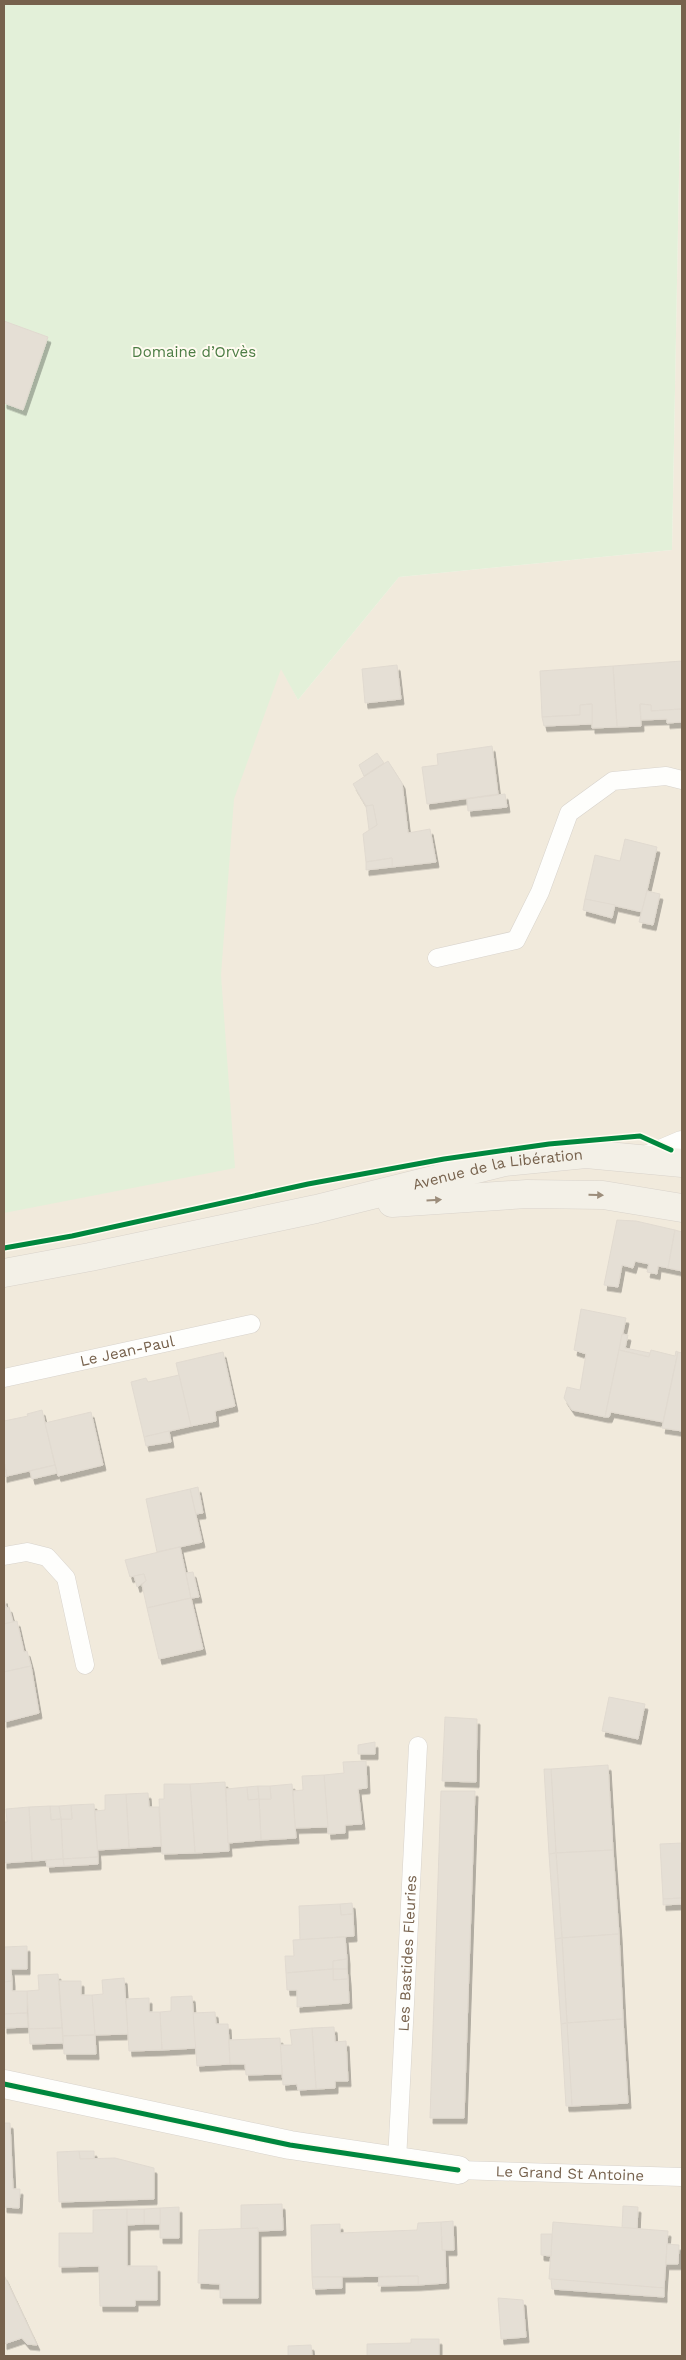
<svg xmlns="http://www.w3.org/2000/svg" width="686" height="2360" viewBox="0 0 686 2360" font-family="'Work Sans',sans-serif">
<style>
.residential{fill:#f1eadc}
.green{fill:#e3f0d9}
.building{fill:#e5dfd5;stroke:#e1dad0;filter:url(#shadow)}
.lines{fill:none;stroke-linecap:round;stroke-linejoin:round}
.service-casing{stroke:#d8d3cc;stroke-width:19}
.minor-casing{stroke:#d8d3cc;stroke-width:29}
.primary-casing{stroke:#d9d3cb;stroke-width:29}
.service{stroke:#fefefc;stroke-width:18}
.minor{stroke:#fefefc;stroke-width:28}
.primary{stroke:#f3f0e7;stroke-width:28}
.cycleway-casing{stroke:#fffbf0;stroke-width:8}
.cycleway{stroke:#00873e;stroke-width:5}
.oneway{fill:#9c8d7b}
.labels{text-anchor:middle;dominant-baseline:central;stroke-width:4;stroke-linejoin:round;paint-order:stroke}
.park-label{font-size:15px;fill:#4c7d44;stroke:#fffbf0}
.street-label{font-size:15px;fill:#77624d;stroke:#fffbf0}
</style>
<defs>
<filter id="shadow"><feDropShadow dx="3" dy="5.5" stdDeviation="0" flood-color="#0004"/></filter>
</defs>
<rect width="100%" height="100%" fill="#f8f6ee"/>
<polygon class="residential" points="682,114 682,2356 4,2356 4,233 83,282 298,700 399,577 672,550 680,120"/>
<polygon class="green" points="4,4 682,4 682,114 680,121 672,550 399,577 298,700 281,669 234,799 221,975 235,1168 4,1213"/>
<g class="building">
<polygon points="4,321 48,337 23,410 4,403"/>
<polygon points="682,661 682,709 651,711 651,705 640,704 641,726 617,727 613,666"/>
<polygon points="397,665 401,699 365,703 362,669"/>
<polygon points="613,666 617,727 592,728 592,704 580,705 580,715 542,717 540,671"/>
<polygon points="592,704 592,724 544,726 542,717 580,715 580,705"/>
<polygon points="640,704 651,705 651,711 682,709 682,722 667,723 667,719 641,720"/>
<polygon points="492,746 498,794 427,804 422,767 438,765 437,754"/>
<polygon points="377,753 384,763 364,776 359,765"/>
<polygon points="388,761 402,783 408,833 430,829 436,862 392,867 392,858 366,862 363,834 377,825 373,805 366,806 353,784"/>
<polygon points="505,794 507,807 468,811 467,799"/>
<polygon points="373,805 377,825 369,830 366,806"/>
<polygon points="625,839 657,847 642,912 585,899 595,855 620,861"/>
<polygon points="392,858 392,867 366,870 366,862"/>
<polygon points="647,891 660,894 653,925 639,922"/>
<polygon points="585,899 615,905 612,918 583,910"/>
<polygon points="617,1220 636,1221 675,1230 668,1268 658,1266 657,1274 647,1272 649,1264 635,1261 633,1268 622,1265 618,1287 604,1285"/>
<polygon points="675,1230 682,1232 682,1271 668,1268"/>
<polygon points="581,1309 626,1318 605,1417 572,1410 564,1398 567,1387 580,1390 586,1354 574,1350"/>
<polygon points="622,1334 628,1335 625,1348 650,1353 649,1357 619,1350"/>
<polygon points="619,1350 649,1357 651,1350 675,1356 676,1351 678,1352 663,1422 611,1412 609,1417 605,1417"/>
<polygon points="223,1352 235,1406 215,1411 216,1421 191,1426 176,1363"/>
<polygon points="678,1352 682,1353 682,1431 662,1428"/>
<polygon points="179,1375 191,1426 144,1437 131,1382 146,1378 148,1382"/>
<polygon points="42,1410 55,1465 7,1476 4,1462 4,1421 28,1416 27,1414"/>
<polygon points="91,1412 103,1465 58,1476 45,1423"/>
<polygon points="169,1431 171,1442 146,1446 144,1437"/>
<polygon points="4,1462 7,1476 4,1477"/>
<polygon points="55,1465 57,1473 32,1479 30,1471"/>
<polygon points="198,1487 203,1513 196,1514 190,1489"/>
<polygon points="190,1489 202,1542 157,1552 146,1499"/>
<polygon points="180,1547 191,1598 147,1608 142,1585 146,1581 144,1574 130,1577 125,1560"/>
<polygon points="193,1572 199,1597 191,1598 186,1573"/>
<polygon points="144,1574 146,1581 137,1587 134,1576"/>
<polygon points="4,1598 6,1608 9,1607 13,1622 4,1624"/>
<polygon points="191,1598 203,1649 159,1659 147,1608"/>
<polygon points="17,1621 24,1652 27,1651 31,1666 4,1672 4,1624"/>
<polygon points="31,1666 39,1713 4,1722 4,1672"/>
<polygon points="609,1697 645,1704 638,1739 602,1731"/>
<polygon points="445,1717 477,1719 476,1782 442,1781"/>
<polygon points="375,1742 375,1754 358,1754 358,1745"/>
<polygon points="366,1761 367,1788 358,1789 362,1824 345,1825 345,1833 328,1834 324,1775 344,1773 343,1762"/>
<polygon points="608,1765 613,1850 556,1853 551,1769"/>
<polygon points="544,1769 551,1769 556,1853 549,1854"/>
<polygon points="324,1775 328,1827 295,1828 293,1791 303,1790 302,1776"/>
<polygon points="225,1782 229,1851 195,1853 190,1784"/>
<polygon points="164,1784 190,1784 195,1853 162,1854 159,1799 164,1799"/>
<polygon points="292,1784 296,1838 261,1840 259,1799 271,1799 270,1786"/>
<polygon points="258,1786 259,1799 248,1800 247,1787"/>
<polygon points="258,1786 270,1786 271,1799 259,1799"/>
<polygon points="247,1787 248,1800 259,1799 261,1840 228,1843 226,1789"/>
<polygon points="441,1791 475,1791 464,2118 430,2118"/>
<polygon points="148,1793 149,1807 159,1807 161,1846 129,1848 126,1794"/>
<polygon points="126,1794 129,1848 97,1850 95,1811 105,1810 105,1795"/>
<polygon points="94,1804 98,1857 63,1859 61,1819 72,1819 71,1805"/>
<polygon points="71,1805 72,1819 61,1819 59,1806"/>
<polygon points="50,1806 59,1806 61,1819 51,1820"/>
<polygon points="50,1806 51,1820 61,1819 63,1859 32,1861 29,1807"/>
<polygon points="29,1807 32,1861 4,1863 4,1822 7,1822 6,1809"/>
<polygon points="682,1843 682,1898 663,1899 660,1844"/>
<polygon points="613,1850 619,1934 562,1938 556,1853"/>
<polygon points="556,1853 562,1938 555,1939 549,1854"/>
<polygon points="98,1857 98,1864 64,1866 63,1859"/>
<polygon points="63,1859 64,1866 47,1867 46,1860"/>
<polygon points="682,1898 682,1904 663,1905 663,1899"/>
<polygon points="352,1903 353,1914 341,1915 340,1904"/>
<polygon points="340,1904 341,1915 353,1914 354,1936 300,1940 299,1906"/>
<polygon points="619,1934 623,2019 567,2023 562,1938"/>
<polygon points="345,1937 347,1959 333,1961 333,1969 286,1973 285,1956 294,1956 293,1940"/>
<polygon points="562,1938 567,2023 561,2024 555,1939"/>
<polygon points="27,1946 27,1969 11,1969 12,1981 4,1982 4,1947"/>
<polygon points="347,1959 347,1969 333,1969 333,1961"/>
<polygon points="333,1969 347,1969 348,1979 333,1980"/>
<polygon points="333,1969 333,1980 348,1979 349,2003 297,2007 297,1990 287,1990 286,1973"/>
<polygon points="58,1974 62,2028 29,2029 27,1991 39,1990 38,1975"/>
<polygon points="124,1978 128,2034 95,2035 92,1995 103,1994 102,1980"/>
<polygon points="12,1981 12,1991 27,1991 27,2013 4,2014 4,1982"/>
<polygon points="59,1981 81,1981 81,1995 92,1995 95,2035 63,2036"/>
<polygon points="192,1996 196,2048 162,2050 160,2012 171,2011 171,1997"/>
<polygon points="149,1998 149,2012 160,2012 162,2050 129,2051 126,1999"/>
<polygon points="215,2012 216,2024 228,2024 230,2064 197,2066 193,2013"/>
<polygon points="27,2013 28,2027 4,2028 4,2014"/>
<polygon points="623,2019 628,2103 572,2106 567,2023"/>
<polygon points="567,2023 572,2106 566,2106 561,2024"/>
<polygon points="334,2027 335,2042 346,2041 348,2081 335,2081 335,2088 316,2089 312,2028"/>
<polygon points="62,2028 63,2043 30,2044 29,2029"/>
<polygon points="312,2028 316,2089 298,2090 297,2084 283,2085 280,2045 292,2045 290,2030"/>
<polygon points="95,2035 96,2054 64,2054 63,2036"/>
<polygon points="280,2038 282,2074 246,2075 245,2064 230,2064 229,2040"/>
<polygon points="4,2123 10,2123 13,2189 20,2189 19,2208 4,2207"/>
<polygon points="79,2151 94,2151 94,2159 80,2159"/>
<polygon points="79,2151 80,2159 115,2158 154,2168 154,2199 59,2202 57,2152"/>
<polygon points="282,2204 283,2230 257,2231 258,2228 241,2229 241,2205"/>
<polygon points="623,2206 638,2207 637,2229 622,2228"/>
<polygon points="179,2207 179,2238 160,2238 160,2208"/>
<polygon points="160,2208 160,2224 144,2224 144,2209"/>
<polygon points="127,2209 127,2266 157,2266 157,2300 135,2300 135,2306 100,2306 99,2266 59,2267 59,2233 93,2233 93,2210"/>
<polygon points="127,2209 144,2209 144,2224 127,2225"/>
<polygon points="453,2221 454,2250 442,2250 441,2222"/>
<polygon points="441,2222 442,2250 445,2250 446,2283 418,2285 418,2276 312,2277 311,2225 340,2224 340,2233 417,2230 418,2223"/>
<polygon points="553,2222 668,2231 664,2288 549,2279"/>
<polygon points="258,2228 258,2298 220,2298 220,2284 198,2283 199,2230"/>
<polygon points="541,2234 552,2234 551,2256 541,2255"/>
<polygon points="667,2244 679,2245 678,2264 666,2264"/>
<polygon points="4,2275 37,2345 27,2344 22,2338 4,2344"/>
<polygon points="418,2276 418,2285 378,2286 379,2277"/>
<polygon points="312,2277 342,2277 342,2288 313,2289"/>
<polygon points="551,2279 664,2288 664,2297 552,2289"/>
<polygon points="498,2298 523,2300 526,2337 501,2339"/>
<polygon points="411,2339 439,2339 439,2356 367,2356 367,2344 411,2343"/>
<polygon points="311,2345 312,2356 288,2356 288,2346"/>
</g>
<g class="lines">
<g class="service-casing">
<g id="service">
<polyline points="437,958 516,940 540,892 569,813 613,781 666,776 682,780"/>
<path id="s1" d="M4 1378 251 1324"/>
<polyline points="4,1556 27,1552 47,1557 66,1578 85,1665"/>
<path id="s2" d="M397 2161 418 1746"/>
<path id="s3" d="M458 2170 682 2177"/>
</g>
</g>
<g class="minor-casing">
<g id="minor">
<polyline points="649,1159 682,1145"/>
<polyline points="4,2084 290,2145 458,2170"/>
</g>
</g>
<g class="primary-casing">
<g id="primary">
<polyline points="392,1203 527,1194 603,1195 682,1208"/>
<path id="s4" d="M4 1273 90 1257 316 1209 505 1162 586 1154 682 1163"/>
</g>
</g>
<use href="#service" class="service"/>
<use href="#minor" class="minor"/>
<use href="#primary" class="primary"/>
<g class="cycleway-casing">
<g id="cycleway">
<polyline points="4,1248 72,1236 308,1184 444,1159 549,1144 640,1136 671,1150"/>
<polyline points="4,2084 290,2145 458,2170"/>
</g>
</g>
<use href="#cycleway" class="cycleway"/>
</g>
<defs><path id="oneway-solid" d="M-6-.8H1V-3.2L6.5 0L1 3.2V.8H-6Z" transform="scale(1.25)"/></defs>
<g class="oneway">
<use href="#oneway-solid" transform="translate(596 1195) rotate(2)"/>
<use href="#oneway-solid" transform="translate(434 1200) rotate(-4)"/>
</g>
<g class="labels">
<g class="park-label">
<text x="194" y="352">Domaine d’Orvès</text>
</g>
<g class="street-label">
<text stroke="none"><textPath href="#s4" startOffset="505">Avenue de la Libération</textPath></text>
<text stroke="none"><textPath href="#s1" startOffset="126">Le Jean-Paul</textPath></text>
<text stroke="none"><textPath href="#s2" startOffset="208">Les Bastides Fleuries</textPath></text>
<text stroke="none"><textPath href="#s3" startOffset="112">Le Grand St Antoine</textPath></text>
</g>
</g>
<rect width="686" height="2360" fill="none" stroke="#77624d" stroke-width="10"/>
</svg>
